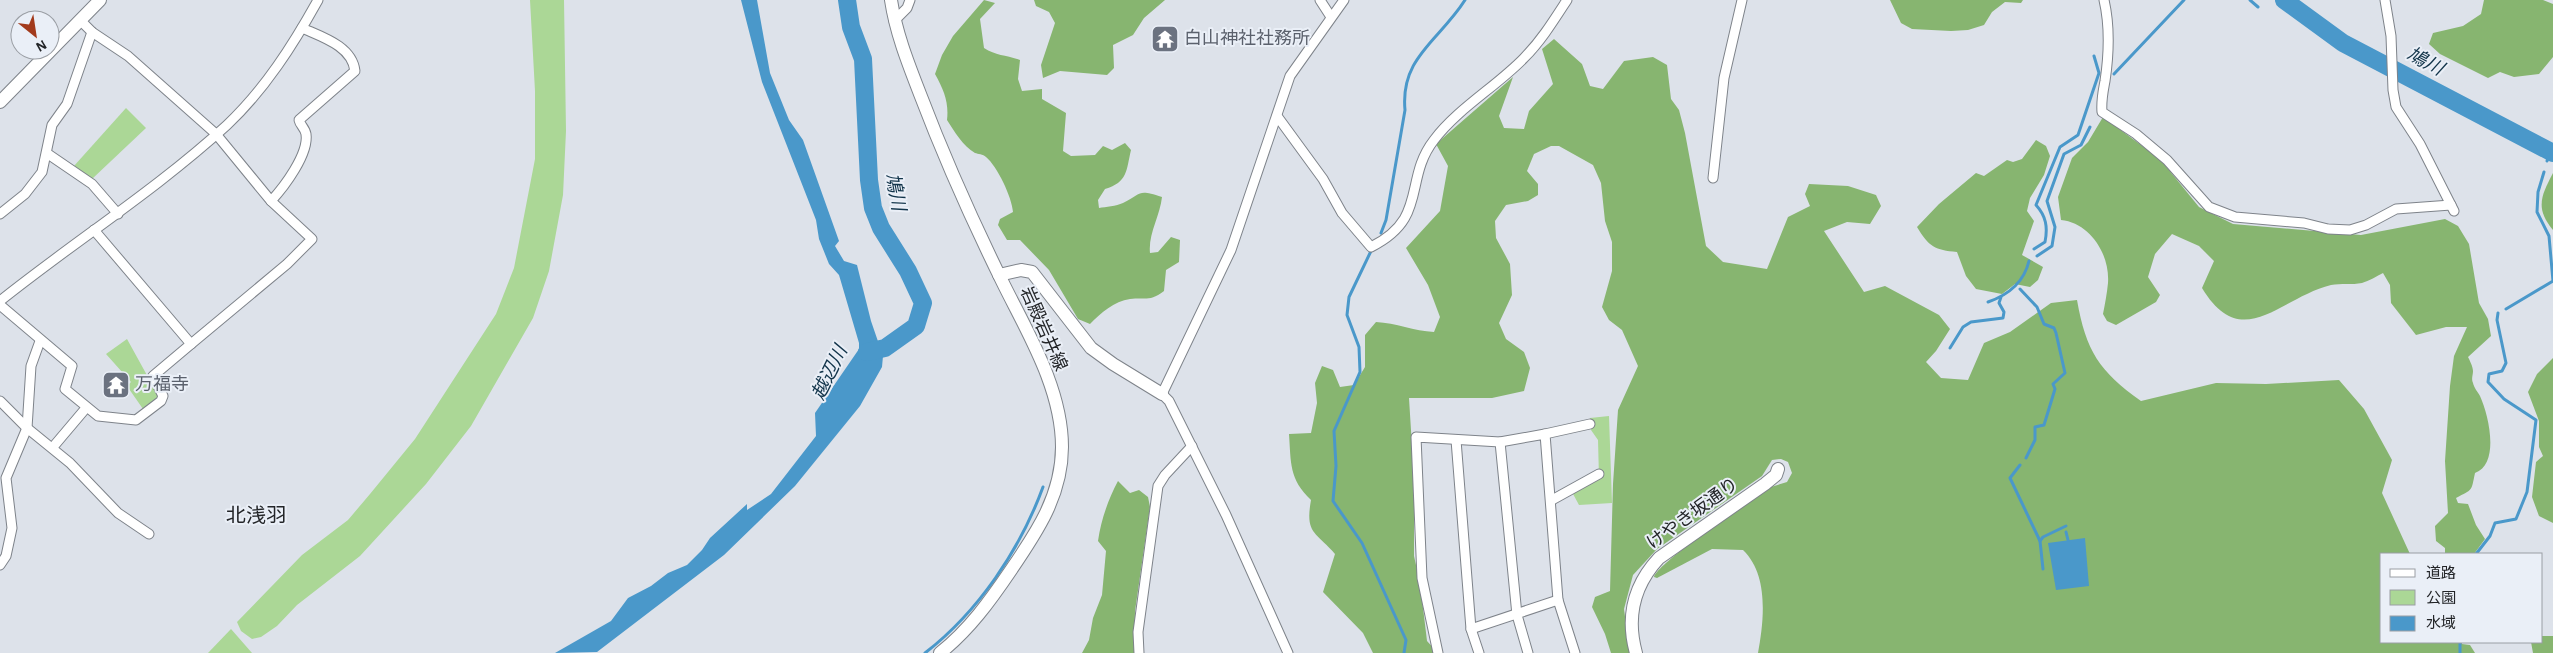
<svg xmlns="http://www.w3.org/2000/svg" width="2553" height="653" viewBox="0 0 2553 653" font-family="'Alegreya Sans','Noto Sans JP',sans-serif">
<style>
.green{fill:#abd796}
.forest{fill:#87b570}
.water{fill:#4a98ca}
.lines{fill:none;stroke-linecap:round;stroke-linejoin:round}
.stream{stroke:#4a98ca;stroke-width:3}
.river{stroke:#4a98ca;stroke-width:18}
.street-casing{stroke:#7e838a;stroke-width:11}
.secondary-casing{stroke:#7e838a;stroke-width:14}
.street{stroke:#fff;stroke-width:9}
.secondary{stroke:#fff;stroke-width:12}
.labels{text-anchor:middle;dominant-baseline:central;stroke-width:4;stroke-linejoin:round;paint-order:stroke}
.worship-label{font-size:18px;fill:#5b616d;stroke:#eaeff7;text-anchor:start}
.street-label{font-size:18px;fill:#232528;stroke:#eaeff7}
.water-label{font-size:19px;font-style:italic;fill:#12344a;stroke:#eaeff7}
.quarter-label{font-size:20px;fill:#232528;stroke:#eaeff7}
</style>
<rect width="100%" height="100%" fill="#dde2ea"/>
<g class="green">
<polygon points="530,0 564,0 566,131 563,195 549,271 533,318 471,426 426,484 360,556 297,605 277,626 261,637 252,639 241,631 237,622 302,555 348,520 370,494 415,439 496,314 514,268 535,159 535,91"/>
<polygon points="126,108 146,128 92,179 74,166"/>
<polygon points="127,339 159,397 143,409 127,386 131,382 106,354"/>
<polygon points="1609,416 1612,503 1579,505 1572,492 1599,478 1598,440 1591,430 1590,418"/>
<polygon points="231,629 252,653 208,653"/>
</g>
<g class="forest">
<path d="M984 0 995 3 980 19 984 48C996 56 1007 55 1020 60L1018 79 1022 91 1042 89V99L1066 113 1063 151 1071 156 1095 155 1103 146 1112 150 1125 143 1131 150C1126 171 1128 182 1105 189L1098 200 1099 208C1106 207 1116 206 1123 203 1143 193 1137 189 1162 197 1160 216 1148 234 1150 253L1158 252 1171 237 1180 240 1179 262 1166 270 1164 291C1150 302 1146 297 1130 299 1114 301 1101 313 1090 324L1078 319 1049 270 1020 240H1007L998 225 1000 219 1013 212C1012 197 997 166 986 157 983 154 978 154 975 153 963 146 954 131 947 120 949 103 944 90 935 74L942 55 953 36Z"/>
<polygon points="1034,0 1165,0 1144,18 1133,35 1113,45 1114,68 1107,75 1060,71 1043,78 1041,65 1055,23 1049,12 1036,6"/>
<polygon points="1890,0 2023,0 2021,3 2005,2 1992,12 1984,25 1968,30 1951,31 1912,29 1901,23"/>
<polygon points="2484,0 2543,0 2553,4 2553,57 2539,74 2514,77 2500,72 2488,78 2440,54 2429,44 2433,33 2463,26 2481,14"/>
<path d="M1554 39 1582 64 1590 86 1603 89 1624 61 1653 57 1667 65 1671 99 1679 110 1685 133 1706 246 1723 262 1767 269 1788 217 1810 206 1805 194 1809 184 1848 186 1876 195 1881 206 1870 224 1847 222 1824 231 1864 292 1885 286 1939 315 1950 329 1936 351 1926 362 1941 378 1968 380 1984 343 2010 332 2051 303 2077 300C2086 351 2099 371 2141 401L2216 383 2266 384 2339 380 2364 409 2392 460 2382 493 2410 554H2382V642H2462V644L2470 645 2475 653H1758C1764 620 1769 575 1743 550L1712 549 1657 578 1654 577C1659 561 1751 502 1771 487L1787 482 1792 473 1788 462 1781 459 1772 460 1762 476 1657 549 1633 575 1624 609 1630 653H1611L1605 634 1592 607 1595 597 1610 591 1613 484 1618 410 1638 366 1622 330 1609 320 1602 307 1612 271V242L1605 221 1601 183 1593 165 1559 146H1551L1534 154 1527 171 1538 184V195L1528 201 1506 205 1495 221 1496 238 1510 264 1512 295 1499 323 1506 339 1524 352 1530 368 1524 391 1492 398H1409L1414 479V556L1420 583 1427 641 1438 653H1373L1363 633 1323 592 1335 554C1315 531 1305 534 1311 500 1289 479 1291 463 1289 434L1311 433 1317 403 1315 383 1322 366 1333 370 1340 387 1354 385 1365 367V335L1376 322C1396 323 1414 331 1434 332L1440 317 1428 285 1406 248 1440 211 1448 166 1436 144 1513 77 1499 116 1504 128 1524 129 1529 111 1553 84 1542 49Z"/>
<path d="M2103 117 2160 159 2199 207 2233 224 2361 235 2445 219 2458 226 2469 244 2479 303 2488 319 2491 336 2468 357C2470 361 2473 367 2473 371 2473 375 2471 379 2473 383 2474 388 2478 392 2480 396 2489 416 2500 464 2475 473 2471 492 2473 489 2456 498L2458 503 2468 504 2476 525 2485 539 2474 554H2445V548L2436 541 2435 526 2448 513 2445 461 2450 386 2454 356 2467 327H2446L2416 335 2391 303 2390 285 2383 273C2377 276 2369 281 2362 283 2352 285 2341 283 2331 285 2279 298 2242 354 2202 288L2214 261 2199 246 2172 234 2155 254 2148 277 2160 295 2156 302 2116 325 2107 321 2103 314C2105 304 2107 293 2108 283 2110 254 2090 223 2061 220L2058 197 2072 158 2088 142Z"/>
<path d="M2036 140 2046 146 2050 156 2044 175 2030 198 2027 211 2034 221 2022 255 2043 267 2038 280 2030 287 2015 284 2002 294 1976 289 1966 276 1957 252C1935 250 1929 247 1917 227L1939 204 1976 173 1984 176 2007 160 2013 162 2022 159Z"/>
<path d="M2553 173V230C2535 208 2541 196 2553 173Z"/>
<polygon points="2553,358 2553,523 2539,516 2532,497 2536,462 2543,456 2539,447 2539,421 2528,392 2537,374"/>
<path d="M1118 481 1130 493 1139 490 1148 497 1150 507 1135 611 1134 653H1082L1089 640 1093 618 1102 595 1106 551 1098 541C1101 520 1108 500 1118 481Z"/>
<polygon points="2542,636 2553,636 2553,653 2533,653 2531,642 2542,642"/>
</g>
<g class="water">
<polygon points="741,0 757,0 770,73 789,120 803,140 839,241 835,246 844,261 857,265 871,321 883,356 882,367 860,406 795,486 724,555 597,652 555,653 611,621 628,598 651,586 668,573 687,565 702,550 710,538 747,504 747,510 771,494 816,436 815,413 859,349 859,343 839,275 829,264 819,239 816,220 762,82"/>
<polygon points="2085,538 2089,586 2056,590 2048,543"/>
</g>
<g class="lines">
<g class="stream">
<polyline points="2250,0 2258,7"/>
<polyline points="2114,74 2184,0"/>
<polyline points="2547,161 2550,151"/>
<path d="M1381 233 1386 220 1405 110C1400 57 1440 40 1465 0"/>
<path d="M2034 249 2045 242C2048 227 2046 216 2036 205L2060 147 2078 135 2099 73 2094 56"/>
<polyline points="1371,251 1349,297 1347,315 1359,347 1360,372 1334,431 1336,466 1333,501 1362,543 1406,640 1404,653"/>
<polyline points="2037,256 2052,246 2055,227 2047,201 2064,154 2081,145 2090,127"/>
<polyline points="2020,289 2037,307 2044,324 2054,328 2056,333 2065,373 2053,384 2055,389 2044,425 2035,427 2035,440 2026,458"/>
<path d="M1988 302C2008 295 2024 282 2029 261"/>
<polyline points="2506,309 2553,281 2549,236 2537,212 2538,192 2544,172"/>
<polyline points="1950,348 1963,327 1971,322 2003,318 2004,312 1999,303 2001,297"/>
<polyline points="2020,465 2010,478 2040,541 2043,569"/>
<polyline points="2066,532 2068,540"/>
<polyline points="2040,541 2043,537 2066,526"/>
<polyline points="2476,554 2490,536 2495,523 2516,519 2527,492 2536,420 2504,399 2488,382 2489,374 2502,371 2506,363 2497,320 2498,313"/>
<path d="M925 653C978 612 1020 550 1043 487"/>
<polyline points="2460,653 2460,642"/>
</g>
<g class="river">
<polyline points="847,0 851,27 863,59 869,180 873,208 881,228 908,271 923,303 916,326 885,348 867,352"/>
<polyline points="2284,0 2343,43 2553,153"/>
</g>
<g class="street-casing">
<g id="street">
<polyline points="1320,0 1331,17"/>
<path d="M2104 0C2110 26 2109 54 2105 81 2103 92 2101 100 2102 112L2136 134 2167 160 2209 207 2235 217 2304 223 2328 229 2350 230 2366 225 2396 209 2451 205"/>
<polyline points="2385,0 2391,36 2393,90 2396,107 2420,144 2454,211"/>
<polyline points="80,20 92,32 128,56 216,134 271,201 312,239 287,264 191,344"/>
<polyline points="894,21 907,8 910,0"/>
<path d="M1277 116 1323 179 1342 213 1371 247C1429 218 1403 180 1434 140 1457 109 1497 86 1524 58 1541 41 1554 20 1567 0"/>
<polyline points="48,154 92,184 118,214"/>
<polyline points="1713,178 1724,78 1742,0"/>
<path d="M271 201C284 187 309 154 306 134 305 128 300 125 299 120L355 71C352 46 322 37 302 28"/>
<polyline points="0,214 25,194 42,172 52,125 67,104 92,32"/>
<path d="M0 301C75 241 156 190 227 125 265 89 293 45 318 0"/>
<polyline points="0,305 72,366 65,389 98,416 136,420 161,401 163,396 153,376 191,344 94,230"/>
<polyline points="0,401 27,428 70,463 118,513 149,534"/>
<polyline points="1545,434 1590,424"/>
<polyline points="1456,440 1471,629 1479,653"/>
<polyline points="1500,442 1517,615 1528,653"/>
<polyline points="53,447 86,408"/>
<polyline points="1552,500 1599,474"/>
<polyline points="0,565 6,556 12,528 6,478 27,428 31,366 40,341"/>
<polyline points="1471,629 1558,600"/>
<polyline points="1139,653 1138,632 1158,486 1165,475 1192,446"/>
<polyline points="1288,653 1226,515 1169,401 1162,394 1231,250 1290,76 1344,0"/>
<polyline points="1438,653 1422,578 1416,437 1500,442 1545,434 1558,600 1575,653"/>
</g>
</g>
<g class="secondary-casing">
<g id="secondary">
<path d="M891 0C896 33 908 63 920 94 944 157 972 220 1002 281 1027 332 1062 388 1062 447 1062 495 1037 532 1011 570 990 601 969 630 940 653"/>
<polyline points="0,102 100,0"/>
<polyline points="999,275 1021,270 1032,272 1091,348 1113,364 1162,394"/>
<path d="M1636 653C1626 617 1633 586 1659 558L1765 484 1776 475 1778 469"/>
</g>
</g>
<use href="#street" class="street"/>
<use href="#secondary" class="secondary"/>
</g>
<defs>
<g id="temple-square" transform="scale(1.4375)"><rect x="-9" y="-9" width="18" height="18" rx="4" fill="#6b7280" stroke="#eaeff7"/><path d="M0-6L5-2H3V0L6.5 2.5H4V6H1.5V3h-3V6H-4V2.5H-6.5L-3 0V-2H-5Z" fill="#fff"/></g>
</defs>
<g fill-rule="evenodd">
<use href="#temple-square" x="1165" y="39"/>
<use href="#temple-square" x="116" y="385"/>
</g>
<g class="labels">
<g class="worship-label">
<text x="1184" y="39">白山神社社務所</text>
<text x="135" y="385">万福寺</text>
</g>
<g class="street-label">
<text transform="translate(1043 329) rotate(66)">岩殿岩井線</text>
<text transform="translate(1693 514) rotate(-36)">けやき坂通り</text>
</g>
<g class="water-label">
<text transform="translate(2425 62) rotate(28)">鳩川</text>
<text transform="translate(895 192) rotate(79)">鳩川</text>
<text transform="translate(830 373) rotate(-64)">越辺川</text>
</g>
<g class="quarter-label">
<text x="256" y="516">北浅羽</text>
</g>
</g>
<rect x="2380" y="553" width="162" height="90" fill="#eaeff7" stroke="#9a9ea4"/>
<rect x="2390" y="569" width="25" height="8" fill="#ffffff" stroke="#9a9ea4"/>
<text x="2426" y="578" font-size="15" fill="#232528">道路</text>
<rect x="2390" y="590" width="25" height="15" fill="#abd796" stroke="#9a9ea4"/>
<text x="2426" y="603" font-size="15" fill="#232528">公園</text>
<rect x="2390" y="616" width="25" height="15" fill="#4a98ca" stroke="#9a9ea4"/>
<text x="2426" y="628" font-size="15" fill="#232528">水域</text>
<g transform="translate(35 35) rotate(150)"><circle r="24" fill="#eaeff7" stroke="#9a9ea4"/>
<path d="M0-4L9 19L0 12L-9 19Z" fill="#a23a1c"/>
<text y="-8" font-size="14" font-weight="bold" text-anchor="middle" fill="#232528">N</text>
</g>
</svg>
